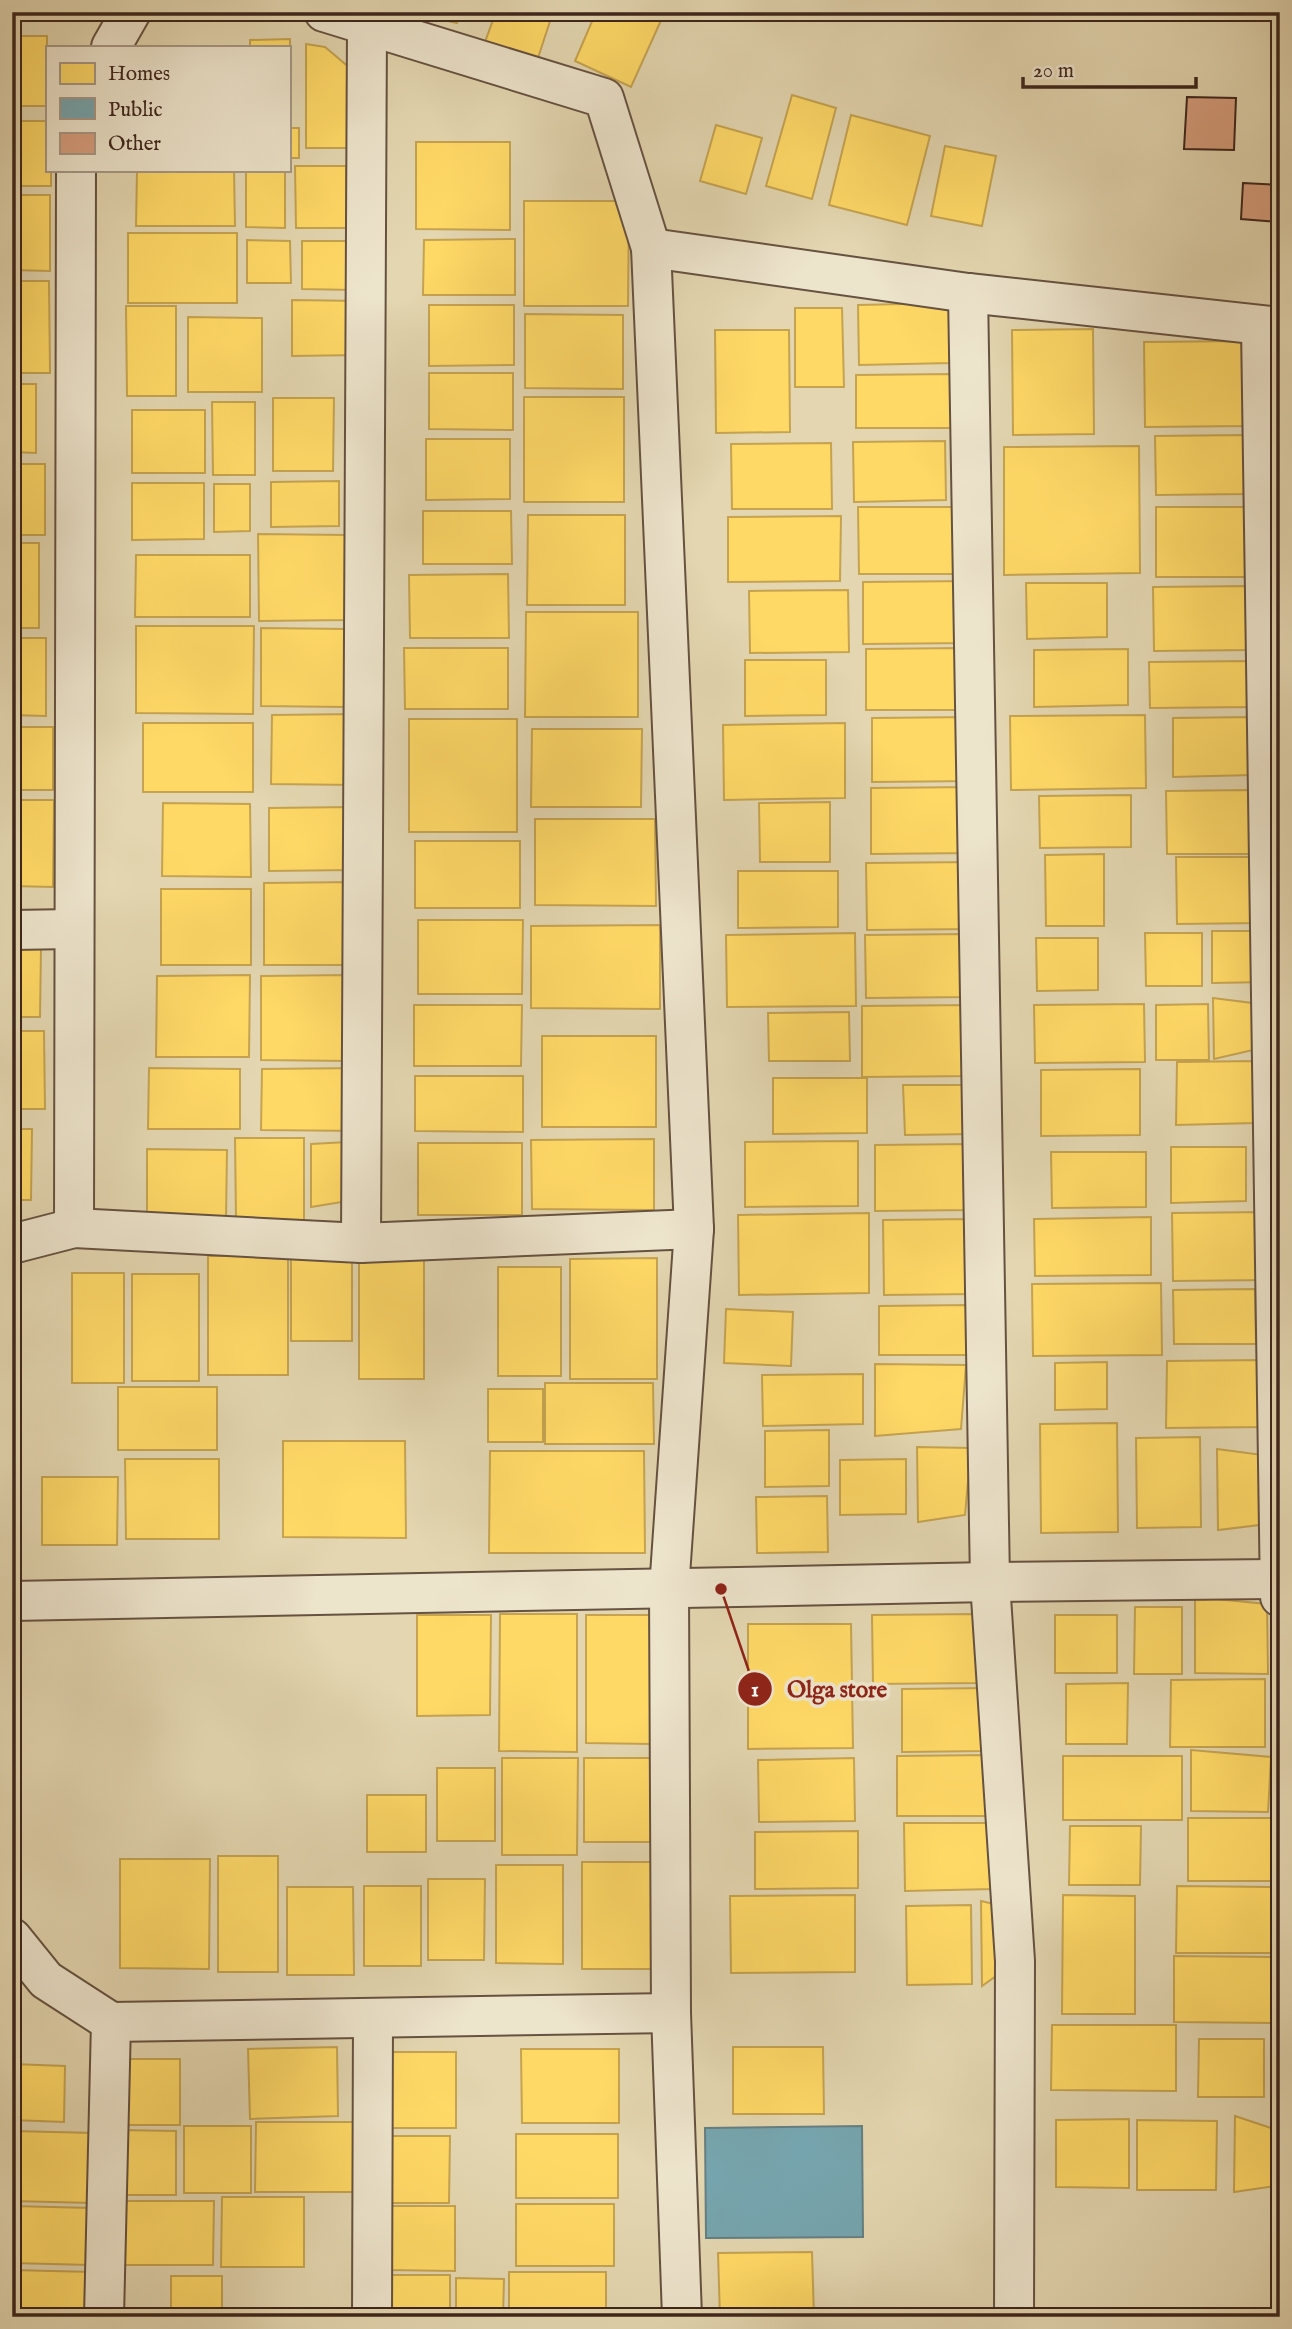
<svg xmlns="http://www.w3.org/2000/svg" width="1292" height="2329" viewBox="0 0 1292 2329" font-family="'IM FELL English',serif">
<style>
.homes{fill:#ffd966;stroke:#c5a350;stroke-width:2}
.public{fill:#76a5af;stroke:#657f83;stroke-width:2}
.building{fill:#d79e7e;stroke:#3d261c;stroke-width:2}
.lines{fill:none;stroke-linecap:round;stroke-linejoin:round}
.minor-casing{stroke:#665241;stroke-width:42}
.minor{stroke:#ede4cc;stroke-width:38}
.leader{fill:none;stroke:#8f2418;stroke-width:2.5}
.callout-dot{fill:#8f2418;stroke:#ede4cc;stroke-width:2.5}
.mark-label{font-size:21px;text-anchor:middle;font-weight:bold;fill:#fff}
.callout-label{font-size:23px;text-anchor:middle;font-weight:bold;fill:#8f2418;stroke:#ede4cc;stroke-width:7;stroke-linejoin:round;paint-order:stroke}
</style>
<rect width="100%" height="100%" fill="#e3d6b0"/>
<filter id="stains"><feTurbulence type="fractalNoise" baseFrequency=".00286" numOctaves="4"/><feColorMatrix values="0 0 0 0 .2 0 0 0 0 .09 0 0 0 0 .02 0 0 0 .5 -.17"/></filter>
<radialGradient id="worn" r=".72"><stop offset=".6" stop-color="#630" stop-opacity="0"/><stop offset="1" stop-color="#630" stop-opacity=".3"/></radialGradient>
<g class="homes">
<polygon points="12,12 67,12 67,20 12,21"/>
<polygon points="409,12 461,12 457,23"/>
<polygon points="496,12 553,12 537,61 485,42"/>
<polygon points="596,12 655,12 663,16 631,87 575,61"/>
<rect x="12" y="36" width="35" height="70"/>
<polygon points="290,39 290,115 289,115 289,47 250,47 250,40"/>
<polygon points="306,44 325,47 357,74 357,148 306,148"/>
<polygon points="792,95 836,108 812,199 766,186"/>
<polygon points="851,115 930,136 907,225 829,205"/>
<polygon points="12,121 47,121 47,170 51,170 51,186 12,186"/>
<polygon points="716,125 762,138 746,194 700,181"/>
<rect x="289" y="128" width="10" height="30"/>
<polygon points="416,142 510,142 510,230 416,229"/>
<polygon points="945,146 996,156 982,226 931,216"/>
<polygon points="295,166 346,166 346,228 296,228"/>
<polygon points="137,170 234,170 235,226 136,226"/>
<polygon points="246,170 285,170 285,228 246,227"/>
<polygon points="12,195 50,195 50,271 12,270"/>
<polygon points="524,201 629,201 628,306 524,306"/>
<rect x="128" y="233" width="109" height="70"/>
<polygon points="515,239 515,295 423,295 424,240"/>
<polygon points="247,240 290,241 291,283 247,283"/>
<polygon points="302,241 353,241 353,290 302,289"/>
<polygon points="12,281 49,281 50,373 12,373"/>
<polygon points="292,300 361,301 361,355 292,356"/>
<polygon points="950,303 951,363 859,365 858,305"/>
<polygon points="429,305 514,305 514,365 429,366"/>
<polygon points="126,306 176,306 176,396 127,396"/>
<polygon points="795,308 842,308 844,387 795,387"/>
<polygon points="525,314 623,315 623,389 525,388"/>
<polygon points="188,317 262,318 262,392 188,392"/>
<polygon points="1093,329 1094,434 1013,435 1012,330"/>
<polygon points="715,330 789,330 790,432 716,433"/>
<polygon points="1246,341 1246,426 1145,427 1144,342"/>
<polygon points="429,373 513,373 513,430 429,429"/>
<polygon points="952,374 952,428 856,428 856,375"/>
<polygon points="12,384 36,384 36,453 12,452"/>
<rect x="524" y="397" width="100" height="105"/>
<polygon points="273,398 334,398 333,471 273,471"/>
<polygon points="212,402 255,402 255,475 213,475"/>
<rect x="132" y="410" width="73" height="63"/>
<polygon points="1244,435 1245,494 1156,495 1155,436"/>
<polygon points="426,439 510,439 510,499 426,500"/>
<polygon points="945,441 946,500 854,502 853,442"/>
<polygon points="831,443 832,509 732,509 731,444"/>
<polygon points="1139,446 1140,573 1004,575 1004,447"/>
<rect x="12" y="464" width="33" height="71"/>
<polygon points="339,481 339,526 271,527 271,482"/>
<polygon points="132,483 204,483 204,539 132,540"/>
<polygon points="214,484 250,484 250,531 214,532"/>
<polygon points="858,507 953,507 954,574 859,574"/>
<polygon points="1156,507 1251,507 1252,577 1156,577"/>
<polygon points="423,511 511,511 512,564 423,564"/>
<polygon points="528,515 625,515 625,605 527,605"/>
<polygon points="841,516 840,581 728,582 728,517"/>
<polygon points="258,534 346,535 346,620 259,621"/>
<rect x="12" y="543" width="27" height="85"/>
<polygon points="136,555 250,555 250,617 135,617"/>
<polygon points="508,574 509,638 410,638 409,575"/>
<polygon points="971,581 971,643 863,644 863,582"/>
<polygon points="1026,583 1107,583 1107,637 1027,639"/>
<polygon points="1252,586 1252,650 1154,651 1153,587"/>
<polygon points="848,590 849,652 750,653 749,591"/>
<polygon points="526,612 638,612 638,717 525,717"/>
<polygon points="136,626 254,626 253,714 136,713"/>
<polygon points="261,628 347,629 346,707 261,706"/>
<polygon points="12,638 46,638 46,716 12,715"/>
<polygon points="404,648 508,648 508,709 405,709"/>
<polygon points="961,648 962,710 866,710 866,649"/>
<polygon points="1128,649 1128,705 1034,707 1034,650"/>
<polygon points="745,660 826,660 826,715 745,716"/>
<polygon points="1253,661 1253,707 1150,708 1149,662"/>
<polygon points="357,714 356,785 271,784 272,715"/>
<polygon points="1145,715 1146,788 1011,790 1010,716"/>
<polygon points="973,717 974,781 872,782 872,718"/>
<polygon points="1253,717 1253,775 1173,777 1173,718"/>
<rect x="409" y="719" width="108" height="113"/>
<rect x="143" y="723" width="110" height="69"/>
<polygon points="845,723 845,798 724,800 723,725"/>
<rect x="12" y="727" width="41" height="63"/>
<polygon points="532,729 642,729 641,807 531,807"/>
<polygon points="973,787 974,853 871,854 871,788"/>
<polygon points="1250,790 1250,854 1167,854 1166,791"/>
<polygon points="1131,795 1131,847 1040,848 1039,796"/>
<polygon points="12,800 54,800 53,887 12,886"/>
<polygon points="830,802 830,862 760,862 759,803"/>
<polygon points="163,803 250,804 251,877 162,876"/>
<polygon points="352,807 352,870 269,871 269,808"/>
<polygon points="535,819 655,819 656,906 535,905"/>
<rect x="415" y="841" width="105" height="67"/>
<polygon points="1104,854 1104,926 1046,926 1045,855"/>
<polygon points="1176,857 1262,857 1262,923 1177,924"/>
<polygon points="974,862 975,929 867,930 866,863"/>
<polygon points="738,871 838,871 838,927 738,928"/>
<polygon points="355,882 354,965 264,965 264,883"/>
<rect x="161" y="889" width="90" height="76"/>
<polygon points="418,920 523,920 522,994 418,994"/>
<polygon points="660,925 660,1009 531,1008 531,926"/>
<polygon points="1212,931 1267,931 1268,982 1212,983"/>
<polygon points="855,933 856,1006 727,1007 726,935"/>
<polygon points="1145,933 1202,933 1202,986 1146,986"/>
<polygon points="968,934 968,997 866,998 865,935"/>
<polygon points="1036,938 1098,938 1098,990 1037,991"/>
<polygon points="12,948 41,948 40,1017 12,1017"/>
<polygon points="250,975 249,1057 156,1057 157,976"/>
<polygon points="348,975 349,1061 261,1060 261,976"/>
<polygon points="1213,998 1252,1003 1253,1050 1214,1059"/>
<polygon points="1144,1004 1145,1062 1035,1063 1034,1005"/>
<polygon points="1208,1004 1209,1060 1156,1060 1156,1005"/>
<polygon points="414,1005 522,1005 521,1066 414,1066"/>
<polygon points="972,1005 973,1076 862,1077 862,1006"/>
<polygon points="849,1012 850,1061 769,1061 768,1013"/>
<polygon points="12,1031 44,1031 45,1109 12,1109"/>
<rect x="542" y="1036" width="114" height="91"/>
<polygon points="1255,1061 1255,1123 1176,1125 1177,1062"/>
<polygon points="149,1068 240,1069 240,1129 148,1129"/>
<polygon points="361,1068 361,1131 261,1130 262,1069"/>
<polygon points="1140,1069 1140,1135 1041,1136 1041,1070"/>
<polygon points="415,1076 523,1076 523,1132 415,1131"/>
<polygon points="773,1078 867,1078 867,1133 773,1134"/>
<polygon points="903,1085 975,1085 975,1134 905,1135"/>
<polygon points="12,1129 32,1129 31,1200 12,1200"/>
<polygon points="235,1138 304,1138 304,1220 236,1220"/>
<polygon points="654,1139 654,1210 532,1209 531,1140"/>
<polygon points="858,1141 858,1206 745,1207 745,1142"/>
<polygon points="347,1142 348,1201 311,1207 311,1144"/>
<rect x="418" y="1143" width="104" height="72"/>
<polygon points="971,1144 972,1210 875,1211 875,1145"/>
<polygon points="1171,1147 1246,1147 1246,1201 1171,1203"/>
<polygon points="147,1149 227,1150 226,1218 147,1219"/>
<polygon points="1051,1152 1146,1152 1146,1207 1052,1208"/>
<polygon points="1268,1212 1269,1280 1173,1281 1172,1213"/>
<polygon points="869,1213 869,1293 739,1295 738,1215"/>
<polygon points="1151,1217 1151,1275 1035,1276 1034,1219"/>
<polygon points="973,1219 974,1294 884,1295 883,1220"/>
<rect x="291" y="1252" width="61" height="89"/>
<polygon points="359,1252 424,1253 424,1379 359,1379"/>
<rect x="208" y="1256" width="80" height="119"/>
<polygon points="657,1258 657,1379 570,1379 570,1259"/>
<rect x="498" y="1267" width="63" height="109"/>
<rect x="72" y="1273" width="52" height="110"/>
<rect x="132" y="1274" width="67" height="107"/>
<polygon points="1161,1283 1162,1355 1033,1356 1032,1284"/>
<polygon points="1255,1289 1256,1344 1174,1344 1173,1290"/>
<polygon points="969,1305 970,1355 879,1355 879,1306"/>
<polygon points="726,1309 793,1312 791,1366 724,1363"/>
<polygon points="1263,1360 1264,1427 1166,1428 1167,1361"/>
<polygon points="1107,1362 1107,1409 1055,1410 1055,1363"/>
<polygon points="875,1364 966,1365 961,1429 875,1436"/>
<polygon points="863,1374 863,1424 763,1426 762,1375"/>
<polygon points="545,1383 653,1383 654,1444 545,1444"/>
<rect x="118" y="1387" width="99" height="63"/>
<rect x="488" y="1389" width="55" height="53"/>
<polygon points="1117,1423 1118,1532 1041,1533 1040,1424"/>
<polygon points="829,1430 829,1486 765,1487 765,1431"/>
<polygon points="1200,1437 1201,1527 1137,1528 1136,1438"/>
<polygon points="283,1441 405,1441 406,1538 283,1537"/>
<polygon points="917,1447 971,1448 965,1515 918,1522"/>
<polygon points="1217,1449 1263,1455 1259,1525 1218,1530"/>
<polygon points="490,1451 644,1451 645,1553 489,1553"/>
<polygon points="125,1459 219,1459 219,1539 126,1539"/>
<polygon points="906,1459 906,1514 840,1515 840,1460"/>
<polygon points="42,1477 118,1477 117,1545 42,1545"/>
<polygon points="827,1496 828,1552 757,1553 756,1497"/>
<polygon points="1195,1597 1267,1604 1268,1674 1195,1673"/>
<polygon points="1135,1607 1182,1607 1182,1674 1134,1674"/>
<polygon points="500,1614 577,1614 577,1752 499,1751"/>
<polygon points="977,1614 978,1683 873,1684 872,1615"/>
<polygon points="417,1615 491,1615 490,1715 417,1716"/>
<polygon points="586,1615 652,1615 652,1744 586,1743"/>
<rect x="1055" y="1615" width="62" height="58"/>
<polygon points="748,1624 851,1624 853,1748 748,1749"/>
<polygon points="1265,1679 1265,1747 1170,1747 1171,1680"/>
<polygon points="1128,1683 1127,1744 1066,1744 1066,1684"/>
<polygon points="986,1688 986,1751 902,1752 902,1689"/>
<polygon points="1191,1750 1271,1757 1268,1812 1191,1811"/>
<polygon points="989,1755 990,1816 897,1816 897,1756"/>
<rect x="1063" y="1756" width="119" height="64"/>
<polygon points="502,1758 578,1758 577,1855 502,1855"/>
<rect x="584" y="1758" width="68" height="84"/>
<polygon points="854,1758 855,1821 759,1822 758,1760"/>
<rect x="437" y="1768" width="58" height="73"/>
<rect x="367" y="1795" width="59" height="57"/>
<rect x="1188" y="1818" width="92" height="63"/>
<polygon points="904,1823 992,1823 993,1889 905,1891"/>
<polygon points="1070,1826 1141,1826 1140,1885 1069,1885"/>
<polygon points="858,1831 858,1888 755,1889 755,1832"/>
<rect x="218" y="1856" width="60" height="116"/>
<polygon points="120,1859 210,1859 209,1969 120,1968"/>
<rect x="582" y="1862" width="73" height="107"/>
<polygon points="496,1865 563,1865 563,1964 496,1963"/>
<polygon points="428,1879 485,1879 484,1960 428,1960"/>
<rect x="364" y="1886" width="57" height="80"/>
<polygon points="1177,1886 1271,1887 1271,1953 1176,1953"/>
<polygon points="287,1887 353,1887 354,1975 287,1975"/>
<polygon points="855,1895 855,1972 731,1973 730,1896"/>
<polygon points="1063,1895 1135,1896 1135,2014 1062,2014"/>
<polygon points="981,1901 1007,1907 1003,1971 982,1986"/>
<polygon points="971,1905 972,1984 907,1985 906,1906"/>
<polygon points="1174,1956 1272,1957 1272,2023 1174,2022"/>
<polygon points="1052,2025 1176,2025 1176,2091 1051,2090"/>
<polygon points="1199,2039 1264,2039 1264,2097 1198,2097"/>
<polygon points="337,2047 338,2116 250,2119 248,2049"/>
<polygon points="733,2047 823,2047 824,2114 733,2114"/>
<polygon points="521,2049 619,2049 619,2123 522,2123"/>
<rect x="386" y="2052" width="70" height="76"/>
<rect x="122" y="2059" width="58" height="66"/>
<polygon points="12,2064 65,2066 64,2122 12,2120"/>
<polygon points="1235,2116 1271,2128 1275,2186 1234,2192"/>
<polygon points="1129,2119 1129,2188 1056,2187 1056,2120"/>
<polygon points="1137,2120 1217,2121 1216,2190 1137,2190"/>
<polygon points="256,2122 361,2122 361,2192 255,2192"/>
<rect x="184" y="2126" width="67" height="67"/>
<polygon points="120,2130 176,2131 176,2195 119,2195"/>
<polygon points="12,2131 95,2133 92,2203 12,2201"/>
<rect x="516" y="2134" width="102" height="64"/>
<polygon points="391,2136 450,2136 449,2203 391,2203"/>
<polygon points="222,2197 304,2197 304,2267 221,2267"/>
<polygon points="118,2201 214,2201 213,2265 118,2265"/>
<rect x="516" y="2204" width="98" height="62"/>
<polygon points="12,2206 92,2208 90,2265 12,2263"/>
<polygon points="388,2206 455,2206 455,2271 387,2270"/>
<polygon points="812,2252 814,2317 720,2317 718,2253"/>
<polygon points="12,2270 92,2272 91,2317 12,2317"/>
<rect x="509" y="2272" width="97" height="45"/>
<rect x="391" y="2275" width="59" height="42"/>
<rect x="171" y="2276" width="51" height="41"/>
<polygon points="456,2278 504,2279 503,2317 456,2317"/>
<rect x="113" y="2314" width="51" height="3"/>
</g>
<polygon class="public" points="862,2126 863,2237 706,2238 705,2128"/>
<g class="building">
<polygon points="1187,97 1236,98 1234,150 1184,149"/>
<polygon points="1243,183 1280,185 1280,222 1241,219"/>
</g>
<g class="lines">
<g class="minor-casing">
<g id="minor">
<polyline points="324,12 604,98 651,248 694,1229 669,1590 671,2013 682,2317"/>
<polyline points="111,47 131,12"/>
<polyline points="651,248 968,293 1280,327"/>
<polyline points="968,293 990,1582 1015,1961 1014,2317"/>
<polyline points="1261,327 1280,1597"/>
<polyline points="12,930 73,929"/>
<polyline points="74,1228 361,1243 694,1229"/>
<polyline points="361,1243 367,27"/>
<polyline points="12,1244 74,1228 76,170"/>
<polyline points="12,1601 990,1582 1280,1579"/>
<polyline points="12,1938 46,1980 111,2022 671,2013"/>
<polyline points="104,2317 111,2022"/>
<polyline points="372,2317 373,2019"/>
</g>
</g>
<use href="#minor" class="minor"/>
</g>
<path class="leader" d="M721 1589L755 1689"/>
<g class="callout-dot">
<circle cx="721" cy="1589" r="7"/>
<circle cx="755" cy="1689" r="18"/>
</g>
<g class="mark-label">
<text x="755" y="1696">1</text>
</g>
<g class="callout-label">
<text x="837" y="1697">Olga store</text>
</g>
<rect width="1292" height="2329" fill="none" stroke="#e3d6b0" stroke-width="42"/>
<rect x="14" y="14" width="1264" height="2301" fill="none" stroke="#3d261c" stroke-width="3.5"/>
<rect x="21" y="21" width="1250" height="2287" fill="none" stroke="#3d261c" stroke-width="2"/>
<rect x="46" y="46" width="245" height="126" fill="#ede4cc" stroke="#a79886" stroke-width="2"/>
<rect x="60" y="63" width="35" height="21" fill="#ffd966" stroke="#a79886" stroke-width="2"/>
<text x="108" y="80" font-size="21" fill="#3d261c">Homes</text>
<rect x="60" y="98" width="35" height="21" fill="#76a5af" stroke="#a79886" stroke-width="2"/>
<text x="108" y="116" font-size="21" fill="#3d261c">Public</text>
<rect x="60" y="133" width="35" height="21" fill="#d79e7e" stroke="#a79886" stroke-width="2"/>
<text x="108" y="150" font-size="21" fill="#3d261c">Other</text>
<path d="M1023 77v10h173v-10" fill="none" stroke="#3d261c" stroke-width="3.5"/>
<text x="1033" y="77" font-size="21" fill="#3d261c" stroke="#ede4cc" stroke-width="5" paint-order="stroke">20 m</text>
<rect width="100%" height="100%" filter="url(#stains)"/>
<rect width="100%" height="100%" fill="url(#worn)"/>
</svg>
